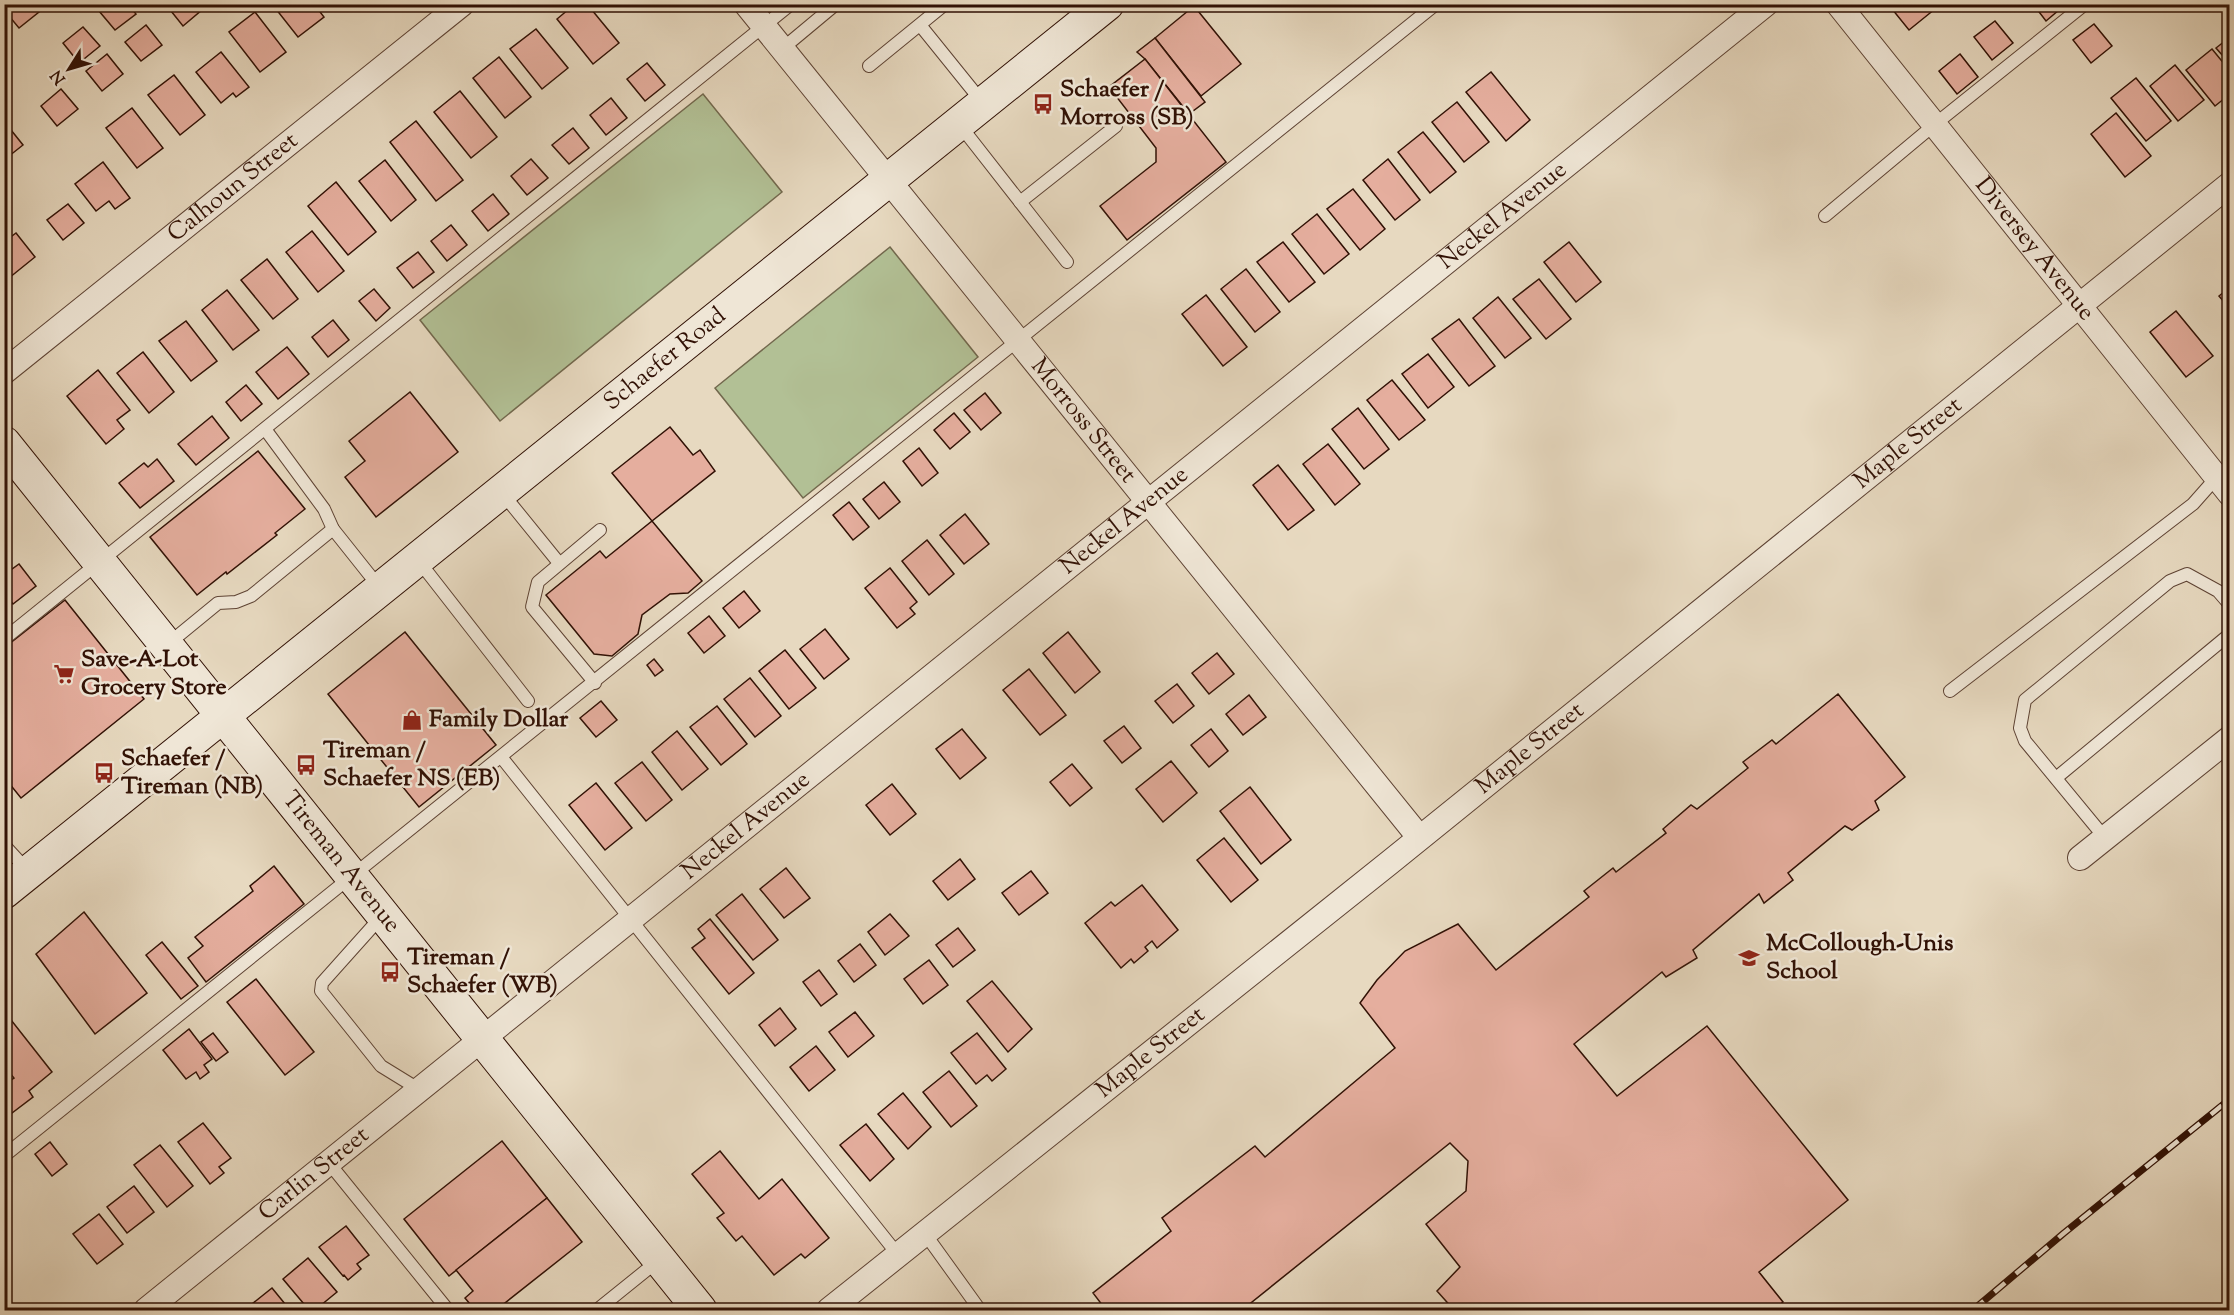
<svg xmlns="http://www.w3.org/2000/svg" width="2234" height="1315" viewBox="0 0 2234 1315" font-family="'Sorts Mill Goudy',serif">
<style>
.green{fill:#b2c095;stroke:#72684d;stroke-width:1.5}
.building{fill:#e5ae9e;stroke:#311105;stroke-width:1.5}
.lines{fill:none;stroke-linecap:round;stroke-linejoin:round}
.lane-casing{stroke:#5e4334;stroke-width:14}
.street-casing{stroke:#5e4334;stroke-width:26}
.secondary-casing{stroke:#311105;stroke-width:35}
.lane{stroke:#efe6d6;stroke-width:12}
.street{stroke:#efe6d6;stroke-width:24}
.secondary{stroke:#efe6d6;stroke-width:33}
.rail-casing{stroke:#311105;stroke-width:7}
.rail{stroke:#efe6d6;stroke-width:4.5;stroke-dasharray:14;stroke-linecap:butt}
.labels{text-anchor:middle;dominant-baseline:central;stroke-width:5;stroke-linejoin:round;paint-order:stroke}
.poi-label{font-size:24px;font-weight:bold;fill:#311105;stroke:#efe6d6;text-anchor:start}
.street-label{font-size:24px;fill:#311105;stroke:#efe6d6}
</style>
<rect width="100%" height="100%" fill="#e7d9c0"/>
<filter id="stains"><feTurbulence type="fractalNoise" baseFrequency=".00333" numOctaves="4"/><feColorMatrix values="0 0 0 0 .2 0 0 0 0 .09 0 0 0 0 .02 0 0 0 .5 -.17"/></filter>
<radialGradient id="worn" r=".72"><stop offset=".6" stop-color="#630" stop-opacity="0"/><stop offset="1" stop-color="#630" stop-opacity=".3"/></radialGradient>
<g class="green">
<polygon points="703,94 782,192 500,421 420,320"/>
<polygon points="890,247 978,357 803,498 715,388"/>
</g>
<g class="building">
<polygon points="4,4 42,4 44,8 19,28 4,10"/>
<polygon points="107,4 128,4 136,14 115,30 99,11"/>
<polygon points="169,4 200,4 203,9 183,26 167,6"/>
<polygon points="272,4 314,4 324,17 298,37"/>
<polygon points="575,4 587,4 619,43 593,64 557,19"/>
<polygon points="1888,4 1931,4 1935,9 1909,30"/>
<polygon points="2033,4 2066,4 2046,21"/>
<polygon points="1194,6 1241,64 1201,96 1155,38"/>
<polygon points="255,12 286,52 260,72 229,32"/>
<polygon points="1995,21 2013,43 1992,60 1974,37"/>
<polygon points="2094,24 2112,46 2091,63 2073,40"/>
<polygon points="146,25 162,45 141,61 125,42"/>
<polygon points="83,27 100,46 79,63 63,43"/>
<polygon points="536,29 568,68 542,89 510,49"/>
<polygon points="2230,37 2230,64 2216,48"/>
<polygon points="1155,38 1205,102 1189,114 1145,59 1137,52"/>
<polygon points="2212,49 2230,71 2230,94 2215,106 2186,70"/>
<polygon points="221,52 249,87 236,97 233,93 221,103 196,72"/>
<polygon points="107,54 123,74 102,91 86,71"/>
<polygon points="1960,54 1978,77 1957,94 1939,71"/>
<polygon points="499,57 531,97 505,118 473,78"/>
<polygon points="1145,59 1226,162 1127,240 1100,206 1156,162 1156,148 1109,87"/>
<polygon points="647,63 665,85 645,101 627,79"/>
<polygon points="2175,65 2204,100 2178,121 2150,86"/>
<polygon points="1491,72 1530,120 1506,141 1466,92"/>
<polygon points="174,75 205,115 180,135 148,95"/>
<polygon points="2136,78 2171,121 2146,141 2111,98"/>
<polygon points="61,89 78,109 57,126 41,106"/>
<polygon points="460,91 497,137 471,158 434,112"/>
<polygon points="611,98 627,118 606,135 590,115"/>
<polygon points="1457,102 1489,142 1464,162 1432,122"/>
<polygon points="132,108 163,148 137,168 106,128"/>
<polygon points="2116,113 2151,156 2125,177 2091,134"/>
<polygon points="416,121 463,180 436,201 390,142"/>
<polygon points="7,125 23,145 4,160 4,127"/>
<polygon points="573,128 589,148 569,164 552,145"/>
<polygon points="1423,132 1456,172 1430,193 1398,152"/>
<polygon points="531,159 548,178 527,195 511,176"/>
<polygon points="1388,159 1420,200 1395,220 1363,180"/>
<polygon points="385,160 416,200 391,221 359,181"/>
<polygon points="103,162 130,198 115,209 109,201 96,211 75,184"/>
<polygon points="336,182 376,232 348,255 308,206"/>
<polygon points="1353,189 1385,229 1360,250 1327,209"/>
<polygon points="493,194 509,214 488,231 472,211"/>
<polygon points="68,204 84,223 63,240 47,220"/>
<polygon points="1317,214 1349,254 1324,274 1292,234"/>
<polygon points="451,225 467,245 447,261 431,241"/>
<polygon points="312,231 344,271 318,292 286,252"/>
<polygon points="16,233 35,257 4,282 4,242"/>
<polygon points="1283,242 1315,282 1289,302 1257,262"/>
<polygon points="1569,242 1601,282 1576,302 1544,262"/>
<polygon points="418,252 434,272 413,288 397,268"/>
<polygon points="267,259 298,299 273,319 241,280"/>
<polygon points="1246,269 1280,312 1255,332 1221,289"/>
<polygon points="1539,279 1571,319 1546,339 1513,299"/>
<polygon points="2230,287 2230,309 2219,296"/>
<polygon points="374,289 390,308 376,321 359,301"/>
<polygon points="227,290 259,330 233,350 202,310"/>
<polygon points="1206,295 1247,347 1223,366 1182,314"/>
<polygon points="1498,297 1531,338 1505,358 1473,318"/>
<polygon points="2176,311 2213,356 2186,377 2150,332"/>
<polygon points="1459,319 1495,366 1469,386 1432,339"/>
<polygon points="333,320 349,340 328,357 312,337"/>
<polygon points="186,321 217,361 191,381 159,341"/>
<polygon points="287,347 309,374 278,399 256,372"/>
<polygon points="143,352 174,392 149,413 117,373"/>
<polygon points="1428,354 1454,387 1428,408 1402,374"/>
<polygon points="98,370 130,410 117,420 124,429 106,444 67,396"/>
<polygon points="1392,380 1425,420 1399,440 1367,400"/>
<polygon points="246,385 262,404 241,421 226,402"/>
<polygon points="410,392 458,452 376,517 345,477 365,461 349,441"/>
<polygon points="985,393 1001,413 981,430 964,410"/>
<polygon points="1358,408 1389,449 1364,469 1332,429"/>
<polygon points="954,413 970,432 950,449 934,430"/>
<polygon points="212,416 229,438 196,465 178,444"/>
<polygon points="670,427 693,455 700,450 715,471 652,521 612,473"/>
<polygon points="1328,444 1360,484 1335,505 1303,464"/>
<polygon points="919,448 938,473 922,486 903,461"/>
<polygon points="258,451 305,509 275,533 277,535 227,574 226,572 197,595 150,537"/>
<polygon points="157,459 174,481 140,508 119,483 144,463 148,467"/>
<polygon points="1278,465 1314,510 1288,530 1253,485"/>
<polygon points="884,482 900,502 879,519 863,499"/>
<polygon points="849,502 869,527 853,540 833,515"/>
<polygon points="965,514 989,544 964,564 940,535"/>
<polygon points="652,521 702,581 688,593 670,594 642,615 638,634 612,656 594,654 546,595 600,551 606,558"/>
<polygon points="927,540 954,574 929,595 902,561"/>
<polygon points="19,564 36,586 13,604 4,593 4,575"/>
<polygon points="890,568 917,602 910,608 915,614 897,628 865,588"/>
<polygon points="744,591 760,611 739,628 723,608"/>
<polygon points="65,600 144,699 21,798 4,777 4,648"/>
<polygon points="709,616 725,636 704,653 688,633"/>
<polygon points="825,629 849,659 824,679 800,649"/>
<polygon points="405,632 496,745 419,807 328,694"/>
<polygon points="1068,632 1100,672 1075,693 1043,653"/>
<polygon points="785,650 816,688 789,709 759,671"/>
<polygon points="1217,653 1234,674 1209,694 1192,673"/>
<polygon points="654,659 663,670 655,676 647,665"/>
<polygon points="1029,669 1066,715 1040,735 1003,690"/>
<polygon points="750,678 781,716 755,737 724,699"/>
<polygon points="1177,684 1194,706 1173,723 1155,701"/>
<polygon points="1838,694 1905,777 1875,801 1879,810 1852,830 1845,826 1788,873 1793,880 1764,903 1759,894 1693,950 1697,958 1666,977 1662,972 1574,1044 1617,1096 1707,1026 1848,1200 1759,1272 1783,1302 1773,1310 1454,1310 1437,1291 1460,1267 1426,1224 1466,1191 1468,1161 1450,1143 1242,1310 1106,1310 1093,1293 1171,1231 1162,1218 1255,1146 1265,1157 1395,1048 1360,1003 1377,980 1405,951 1458,924 1496,970 1589,897 1584,891 1613,868 1616,872 1666,833 1663,829 1691,805 1697,809 1748,768 1743,762 1772,740 1776,744"/>
<polygon points="1249,695 1266,717 1243,735 1226,714"/>
<polygon points="601,701 617,720 596,737 580,718"/>
<polygon points="717,706 747,744 721,765 690,727"/>
<polygon points="1124,726 1141,748 1122,763 1104,741"/>
<polygon points="962,729 986,758 960,779 936,749"/>
<polygon points="1211,729 1228,751 1209,767 1191,745"/>
<polygon points="677,731 708,769 682,790 652,752"/>
<polygon points="1171,761 1197,793 1163,822 1136,789"/>
<polygon points="642,762 672,800 646,821 615,783"/>
<polygon points="1072,764 1092,788 1070,806 1050,782"/>
<polygon points="596,783 632,828 605,850 569,805"/>
<polygon points="892,784 916,814 890,835 866,805"/>
<polygon points="1250,787 1291,840 1261,864 1220,811"/>
<polygon points="1224,838 1258,880 1231,902 1197,860"/>
<polygon points="960,859 975,879 948,900 933,881"/>
<polygon points="274,866 304,904 206,982 188,958 203,946 195,937 253,891 250,886"/>
<polygon points="786,868 810,898 784,918 760,889"/>
<polygon points="1031,871 1048,893 1019,915 1002,893"/>
<polygon points="1142,885 1178,930 1157,948 1152,941 1145,947 1148,951 1134,963 1131,959 1121,968 1085,923 1111,902 1115,906"/>
<polygon points="742,894 778,940 753,960 716,915"/>
<polygon points="84,912 147,993 95,1034 36,954"/>
<polygon points="890,914 909,936 885,955 868,932"/>
<polygon points="710,919 754,973 729,994 692,948 705,938 698,929"/>
<polygon points="958,928 975,950 953,967 936,945"/>
<polygon points="162,942 198,986 181,999 146,955"/>
<polygon points="860,944 876,965 854,982 838,961"/>
<polygon points="929,960 948,985 923,1004 904,979"/>
<polygon points="819,970 837,994 821,1006 803,982"/>
<polygon points="256,979 314,1052 285,1075 227,1002"/>
<polygon points="992,981 1032,1029 1008,1052 967,1001"/>
<polygon points="780,1008 796,1029 775,1046 759,1025"/>
<polygon points="4,1011 52,1072 29,1091 33,1097 12,1113 4,1103 4,1085 14,1078 4,1066"/>
<polygon points="855,1012 874,1036 848,1057 829,1032"/>
<polygon points="189,1029 212,1059 204,1065 209,1072 200,1079 196,1072 186,1079 163,1050"/>
<polygon points="213,1033 228,1052 216,1061 201,1042"/>
<polygon points="977,1033 1006,1069 992,1081 987,1075 976,1084 951,1053"/>
<polygon points="816,1046 835,1070 809,1091 790,1067"/>
<polygon points="949,1071 977,1106 951,1127 923,1092"/>
<polygon points="903,1093 931,1127 908,1149 878,1114"/>
<polygon points="203,1123 231,1158 219,1167 224,1173 210,1184 178,1142"/>
<polygon points="866,1124 894,1159 870,1181 840,1145"/>
<polygon points="502,1141 547,1198 449,1276 404,1219"/>
<polygon points="50,1142 67,1164 52,1176 35,1154"/>
<polygon points="160,1145 193,1186 167,1207 134,1165"/>
<polygon points="720,1151 759,1199 782,1179 829,1238 805,1258 801,1254 774,1275 742,1236 736,1241 717,1218 724,1213 692,1174"/>
<polygon points="134,1186 154,1212 127,1233 107,1207"/>
<polygon points="547,1198 582,1242 496,1310 475,1310 465,1298 473,1291 456,1270"/>
<polygon points="99,1214 123,1244 97,1264 73,1234"/>
<polygon points="346,1226 369,1255 357,1264 361,1269 348,1280 344,1275 343,1276 319,1247"/>
<polygon points="308,1258 337,1292 315,1310 309,1310 283,1279"/>
<polygon points="272,1288 290,1310 249,1310 247,1308"/>
</g>
<g class="lines">
<g class="lane-casing">
<g id="lane">
<polyline points="920,25 983,103"/>
<polyline points="782,49 836,4"/>
<polyline points="869,66 945,4"/>
<polyline points="959,124 1067,262"/>
<polyline points="1020,202 1116,126"/>
<polyline points="1825,216 1934,125 2085,4"/>
<polyline points="265,429 324,509 333,529 380,588"/>
<polyline points="503,494 559,563"/>
<polyline points="418,560 528,701"/>
<polyline points="4,639 791,4"/>
<polyline points="168,644 218,603 236,602 251,596 333,529"/>
<polyline points="595,683 532,607 538,582 600,530"/>
<polyline points="1950,691 2193,504 2216,478 2230,467"/>
<polyline points="502,758 899,1256"/>
<polyline points="2056,778 2230,634"/>
<polyline points="2105,838 2025,741 2020,728 2025,700 2170,581 2187,574 2218,591 2230,605"/>
<polyline points="4,845 28,871"/>
<polyline points="381,917 322,983 321,991 381,1066 420,1090"/>
<polyline points="4,1156 1436,4"/>
<polyline points="329,1163 448,1310"/>
<polyline points="926,1235 980,1310"/>
<polyline points="597,1310 659,1260"/>
</g>
</g>
<g class="street-casing">
<g id="street">
<path id="s1" d="M746 4 1419 837"/>
<path id="s2" d="M1838 4 2230 494"/>
<path id="s3" d="M4 372 462 4"/>
<polyline points="2080,858 2230,738"/>
<path id="s4" d="M146 1310 1766 4"/>
<path id="s5" d="M829 1310 1389 863 2230 184"/>
</g>
</g>
<g class="secondary-casing">
<g id="secondary">
<path id="s6" d="M4 443 700 1310"/>
<path id="s7" d="M4 892 1107 4"/>
</g>
</g>
<use href="#lane" class="lane"/>
<use href="#street" class="street"/>
<use href="#secondary" class="secondary"/>
<g class="rail-casing">
<polyline id="rail" points="1973,1310 2064,1233 2230,1099"/>
</g>
<use href="#rail" class="rail"/>
</g>
<defs>
<g id="bus-bare" transform="scale(1.62)"><path d="M-5-6H5V4H4V6H2V4H-2V6H-4V4H-5ZM-3.5-4V0h7V-4ZM-3.5 1.2v1.5H-2V1.2ZM2 1.2v1.5H3.5V1.2Z" fill="#8f2418" stroke="#efe6d6" stroke-width="2.5" paint-order="stroke"/></g>
<g id="supermarket-bare" transform="scale(1.62)"><path d="M-6-5.5h2.5l.6 2H6L4.5 2H-2.5L-4.4-4H-6ZM-1.5 3.2a1.3 1.3 0 1 0 .1 0ZM3 3.2a1.3 1.3 0 1 0 .1 0Z" fill="#8f2418" stroke="#efe6d6" stroke-width="2.5" paint-order="stroke"/></g>
<g id="shop-bare" transform="scale(1.62)"><path d="M-5-2.5h2.3a2.7 3.5 0 0 1 5.4 0H5L5.5 6h-11ZM-1.5-2.5h3a1.5 2.3 0 0 0-3 0Z" fill="#8f2418" stroke="#efe6d6" stroke-width="2.5" paint-order="stroke"/></g>
<g id="school-bare" transform="scale(1.62)"><path d="M0-5L7-2L0 1L-7-2ZM-4 1L0 2.5L4 1V4Q0 6-4 4Z" fill="#8f2418" stroke="#efe6d6" stroke-width="2.5" paint-order="stroke"/></g>
</defs>
<g fill-rule="evenodd">
<use href="#bus-bare" x="1043" y="104"/>
<use href="#supermarket-bare" x="64" y="674"/>
<use href="#shop-bare" x="412" y="720"/>
<use href="#bus-bare" x="306" y="765"/>
<use href="#bus-bare" x="104" y="773"/>
<use href="#school-bare" x="1749" y="958"/>
<use href="#bus-bare" x="390" y="972"/>
</g>
<g class="labels">
<g class="poi-label">
<text x="1060" y="90">Schaefer /<tspan x="1060" dy="28">Morross (SB)</tspan></text>
<text x="81" y="660">Save-A-Lot<tspan x="81" dy="28">Grocery Store</tspan></text>
<text x="429" y="720">Family Dollar</text>
<text x="323" y="751">Tireman /<tspan x="323" dy="28">Schaefer NS (EB)</tspan></text>
<text x="121" y="759">Schaefer /<tspan x="121" dy="28">Tireman (NB)</tspan></text>
<text x="1766" y="944">McCollough-Unis<tspan x="1766" dy="28">School</tspan></text>
<text x="407" y="958">Tireman /<tspan x="407" dy="28">Schaefer (WB)</tspan></text>
</g>
<g class="street-label">
<text stroke="none"><textPath href="#s3" startOffset="294">Calhoun Street</textPath></text>
<text stroke="none"><textPath href="#s4" startOffset="1743">Neckel Avenue</textPath></text>
<text stroke="none"><textPath href="#s2" startOffset="314">Diversey Avenue</textPath></text>
<text stroke="none"><textPath href="#s7" startOffset="849">Schaefer Road</textPath></text>
<text stroke="none"><textPath href="#s1" startOffset="536">Morross Street</textPath></text>
<text stroke="none"><textPath href="#s5" startOffset="1384">Maple Street</textPath></text>
<text stroke="none"><textPath href="#s4" startOffset="1257">Neckel Avenue</textPath></text>
<text stroke="none"><textPath href="#s5" startOffset="898">Maple Street</textPath></text>
<text stroke="none"><textPath href="#s4" startOffset="771">Neckel Avenue</textPath></text>
<text stroke="none"><textPath href="#s6" startOffset="538">Tireman Avenue</textPath></text>
<text stroke="none"><textPath href="#s5" startOffset="412">Maple Street</textPath></text>
<text stroke="none"><textPath href="#s4" startOffset="216">Carlin Street</textPath></text>
</g>
</g>
<rect width="2234" height="1315" fill="none" stroke="#e7d9c0" stroke-width="24"/>
<rect x="6" y="6" width="2222" height="1303" fill="none" stroke="#311105" stroke-width="3"/>
<rect x="12" y="12" width="2210" height="1291" fill="none" stroke="#311105" stroke-width="1.5"/>
<g transform="translate(69 69) rotate(233)" stroke="#efe6d6" stroke-width="4.5" paint-order="stroke">
<path d="M0-4.5L10 22L0 15L-10 22Z" fill="#311105"/>
<text y="-9" font-size="16" font-weight="bold" text-anchor="middle" fill="#311105">N</text>
</g>
<rect width="100%" height="100%" filter="url(#stains)"/>
<rect width="100%" height="100%" fill="url(#worn)"/>
</svg>
